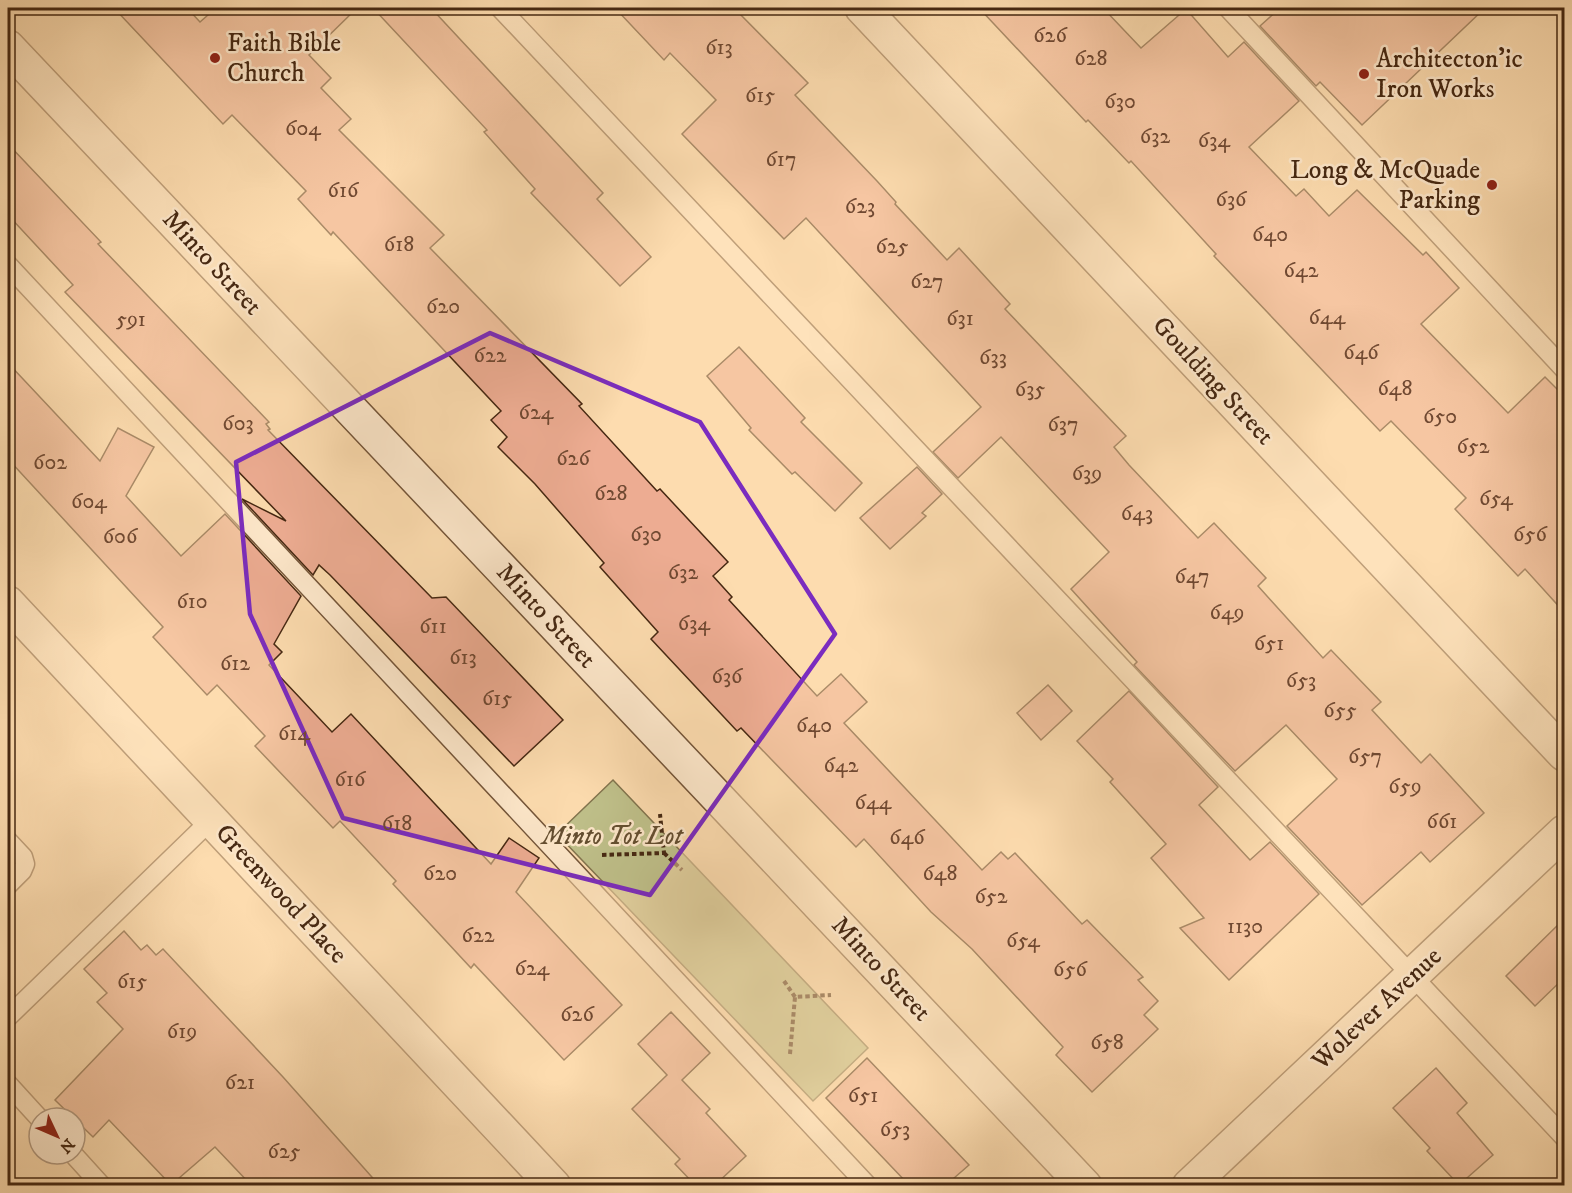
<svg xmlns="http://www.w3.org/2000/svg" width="1572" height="1193" viewBox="0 0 1572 1193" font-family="'IM FELL DW Pica',serif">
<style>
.green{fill:#bfc08a;stroke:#82744e;stroke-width:1.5}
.building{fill:#edac92;stroke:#462812;stroke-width:1.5}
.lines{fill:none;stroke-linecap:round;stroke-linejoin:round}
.service-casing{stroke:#745539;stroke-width:21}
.minor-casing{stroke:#745539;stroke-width:36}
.path{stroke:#462812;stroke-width:4;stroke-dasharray:4.5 3;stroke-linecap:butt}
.service{stroke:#fee8cb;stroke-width:18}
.minor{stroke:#fee8cb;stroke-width:33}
.marked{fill:none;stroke:#7b2cbf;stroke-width:4.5;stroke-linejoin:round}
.poi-dot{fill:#8f2418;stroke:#fee8cb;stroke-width:2}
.labels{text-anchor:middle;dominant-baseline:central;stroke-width:5;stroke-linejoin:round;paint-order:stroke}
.number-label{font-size:22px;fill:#704932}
.poi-label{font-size:26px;fill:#462812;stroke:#fee8cb;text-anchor:start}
.street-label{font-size:26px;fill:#462812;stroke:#fee8cb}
.park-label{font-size:26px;font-style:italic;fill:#644e30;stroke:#fee8cb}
</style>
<rect width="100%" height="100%" fill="#fddcaf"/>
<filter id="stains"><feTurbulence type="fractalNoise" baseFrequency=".00333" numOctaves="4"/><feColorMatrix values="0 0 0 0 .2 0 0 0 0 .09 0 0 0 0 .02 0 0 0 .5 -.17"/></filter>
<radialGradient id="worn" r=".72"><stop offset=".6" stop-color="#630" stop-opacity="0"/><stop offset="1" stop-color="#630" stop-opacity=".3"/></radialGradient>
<polygon class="green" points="613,780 868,1048 813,1101 557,834"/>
<g class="building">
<polygon points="114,8 187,8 200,22 216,8 357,8 309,55 331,78 321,88 351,119 339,130 444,235 430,248 582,404 579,406 657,491 660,489 728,562 713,576 732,597 729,600 817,696 841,674 867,702 844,723 982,870 1001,852 1008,859 1015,853 1082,924 1087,920 1143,977 1138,980 1158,1001 1144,1015 1158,1029 1092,1092 1056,1055 1063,1047 972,949 931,912 864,839 856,847 741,728 737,731 651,639 658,632 600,567 604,563 535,484 498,447 507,437 491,420 501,411 333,232 331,235 298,199 306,191 232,115 223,124"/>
<polygon points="373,8 431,8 603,193 597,199 651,257 620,286 531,193 535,189 484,132 487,130"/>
<polygon points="615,8 734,8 808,83 795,95 877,181 896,202 895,204 947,260 959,248 1010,304 1005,309 1126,436 1114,447 1129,465 1198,538 1214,523 1266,578 1258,586 1323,658 1331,650 1381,702 1372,710 1421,763 1430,754 1484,813 1430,862 1421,852 1362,905 1287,826 1337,779 1286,725 1235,771 1134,665 1137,662 1071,589 1109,552 1001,437 958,478 933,452 981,407 806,218 784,239 682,134 716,100 670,53 664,60"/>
<polygon points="979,8 1103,8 1141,48 1186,9 1228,57 1244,42 1299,101 1249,147 1296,196 1304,189 1329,216 1357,190 1423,255 1426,252 1459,288 1421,324 1508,413 1545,377 1564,396 1564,612 1525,569 1518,576 1455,509 1466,498 1391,421 1380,431 1214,256 1216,254 1131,161 1129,163 1088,120 1086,122"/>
<polygon points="1280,8 1485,8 1362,125 1320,82 1316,86 1260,26"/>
<polygon points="8,144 101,242 98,244 269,422 266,424 270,429 268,430 432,598 446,597 563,720 514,766 330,575 319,565 313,575 242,499 286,521 65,292 73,285 8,215"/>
<polygon points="739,347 805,418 801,422 862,483 835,511 795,472 792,474 749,430 751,428 707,376"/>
<polygon points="8,363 100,461 118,428 154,447 126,496 181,556 225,514 301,596 274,644 282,652 269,665 332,732 351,714 491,864 509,838 539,858 516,892 622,1005 564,1060 474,964 471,968 393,884 396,881 340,821 333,828 255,746 265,736 217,685 207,695 153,637 163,627 8,459"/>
<polygon points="917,467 942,494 922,513 926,516 890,549 860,518"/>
<polygon points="1048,685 1072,711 1041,740 1017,713"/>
<polygon points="1129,691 1218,787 1199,805 1250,860 1270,842 1319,894 1229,980 1180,928 1204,918 1151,858 1166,844 1110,782 1113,779 1077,741"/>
<polygon points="1564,919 1564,978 1535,1006 1506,976"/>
<polygon points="124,931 141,950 147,945 156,955 163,949 283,1077 379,1185 251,1185 215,1147 171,1185 109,1120 93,1137 55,1100 123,1029 97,1002 107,993 84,969"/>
<polygon points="671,1012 710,1053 682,1080 710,1109 706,1113 746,1156 715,1185 695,1185 675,1164 680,1159 632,1109 667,1075 638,1044"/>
<polygon points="867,1058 969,1165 946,1185 909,1185 826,1098"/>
<polygon points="1436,1068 1467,1103 1457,1113 1493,1155 1459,1185 1427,1151 1430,1148 1393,1108"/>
</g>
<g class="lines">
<g class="service-casing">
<g id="service">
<polyline points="500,8 1564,1137"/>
<polyline points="1228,8 1564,369"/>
<polyline points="8,265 868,1186"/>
<polyline points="8,841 23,857 25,864 22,871 8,885"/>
<polyline points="8,1017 211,820"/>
<polyline points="8,1084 39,1118"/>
<polyline points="73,1154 102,1186"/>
</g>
</g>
<g class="minor-casing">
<g id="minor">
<polyline points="862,8 1564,754"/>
<polyline points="8,47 1085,1186"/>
<polyline points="8,603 554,1186"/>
<polyline points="1189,1186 1564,832"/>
</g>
</g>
<g class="path">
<polyline points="664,853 682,870"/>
<polyline points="602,855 664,853 660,814"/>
<polyline points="784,981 795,997"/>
<polyline points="790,1054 795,997 831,995"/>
</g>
<use href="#service" class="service"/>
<use href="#minor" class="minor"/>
</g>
<path d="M0 0H1572V1193H0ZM490 333 700 422 835 634 650 895 343 818 250 614 236 462Z" fill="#fddcaf" fill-opacity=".55" fill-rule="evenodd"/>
<path class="marked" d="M490 333 700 422 835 634 650 895 343 818 250 614 236 462Z"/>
<g class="poi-dot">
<circle cx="215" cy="58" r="6"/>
<circle cx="1364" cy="74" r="6"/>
<circle cx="1492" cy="185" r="6"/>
</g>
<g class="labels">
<g class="number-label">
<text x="1050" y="35">626</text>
<text x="719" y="47">613</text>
<text x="1091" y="58">628</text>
<text x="760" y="95">615</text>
<text x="1120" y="101">630</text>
<text x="303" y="128">604</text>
<text x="1155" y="136">632</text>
<text x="1214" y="140">634</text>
<text x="781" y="159">617</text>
<text x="343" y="190">616</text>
<text x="1231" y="199">636</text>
<text x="860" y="206">623</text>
<text x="1270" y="234">640</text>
<text x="399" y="244">618</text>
<text x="892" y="246">625</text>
<text x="1301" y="270">642</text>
<text x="927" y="281">627</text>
<text x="443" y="306">620</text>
<text x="1327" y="317">644</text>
<text x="960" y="318">631</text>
<text x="131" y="319">591</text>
<text x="1361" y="352">646</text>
<text x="490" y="355">622</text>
<text x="993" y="357">633</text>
<text x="1395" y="388">648</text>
<text x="1030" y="389">635</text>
<text x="536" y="412">624</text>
<text x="1440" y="416">650</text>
<text x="238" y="423">603</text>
<text x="1063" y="424">637</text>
<text x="1473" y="446">652</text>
<text x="573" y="458">626</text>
<text x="50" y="462">602</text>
<text x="1087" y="473">639</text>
<text x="611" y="493">628</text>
<text x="1496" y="498">654</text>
<text x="89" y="501">604</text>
<text x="1137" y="513">643</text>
<text x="646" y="534">630</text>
<text x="1530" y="534">656</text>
<text x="120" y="536">606</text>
<text x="683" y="572">632</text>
<text x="1192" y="576">647</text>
<text x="192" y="601">610</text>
<text x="1227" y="612">649</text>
<text x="694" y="623">634</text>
<text x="433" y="626">611</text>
<text x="1269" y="643">651</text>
<text x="463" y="657">613</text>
<text x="235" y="663">612</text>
<text x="727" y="676">636</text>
<text x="1301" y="680">653</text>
<text x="497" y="698">615</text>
<text x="1340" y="710">655</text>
<text x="814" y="725">640</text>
<text x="294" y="733">614</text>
<text x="1365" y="756">657</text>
<text x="841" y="765">642</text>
<text x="350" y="779">616</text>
<text x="1405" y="786">659</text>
<text x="873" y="802">644</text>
<text x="1442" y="821">661</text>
<text x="397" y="823">618</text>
<text x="907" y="837">646</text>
<text x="440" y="873">620</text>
<text x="940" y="873">648</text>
<text x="991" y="896">652</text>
<text x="1245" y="926">1130</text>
<text x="478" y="935">622</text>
<text x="1023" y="940">654</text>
<text x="532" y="968">624</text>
<text x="1070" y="969">656</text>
<text x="132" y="981">615</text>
<text x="577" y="1014">626</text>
<text x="182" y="1031">619</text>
<text x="1107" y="1042">658</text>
<text x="240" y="1082">621</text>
<text x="863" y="1095">651</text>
<text x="895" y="1129">653</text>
<text x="284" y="1151">625</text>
</g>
<g class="poi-label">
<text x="227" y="43">Faith Bible<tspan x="227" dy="30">Church</tspan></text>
<text x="1376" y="59">Architecton'ic<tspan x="1376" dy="30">Iron Works</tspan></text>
<text x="1480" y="170" text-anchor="end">Long &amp; McQuade<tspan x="1480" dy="30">Parking</tspan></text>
</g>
<g class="street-label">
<text transform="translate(212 263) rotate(47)">Minto Street</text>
<text transform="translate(1213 381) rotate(47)">Goulding Street</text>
<text transform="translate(546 616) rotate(47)">Minto Street</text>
<text transform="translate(281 894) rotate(47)">Greenwood Place</text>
<text transform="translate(881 969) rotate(47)">Minto Street</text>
<text transform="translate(1377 1009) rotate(-43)">Wolever Avenue</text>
</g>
<g class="park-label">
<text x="612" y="836">Minto Tot Lot</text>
</g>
</g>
<rect width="1572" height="1193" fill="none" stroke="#fddcaf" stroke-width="30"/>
<rect x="9" y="9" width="1554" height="1175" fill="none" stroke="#462812" stroke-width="3"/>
<rect x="15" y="15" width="1542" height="1163" fill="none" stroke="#462812" stroke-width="1.5"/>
<g transform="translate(57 1136) rotate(134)"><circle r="28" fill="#fee8cb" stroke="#b49b81" stroke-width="1.5"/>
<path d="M0-4.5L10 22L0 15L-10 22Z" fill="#8f2418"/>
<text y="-9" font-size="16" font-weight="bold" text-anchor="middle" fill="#462812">N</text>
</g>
<rect width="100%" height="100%" filter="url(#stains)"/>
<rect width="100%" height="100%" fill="url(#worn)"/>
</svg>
